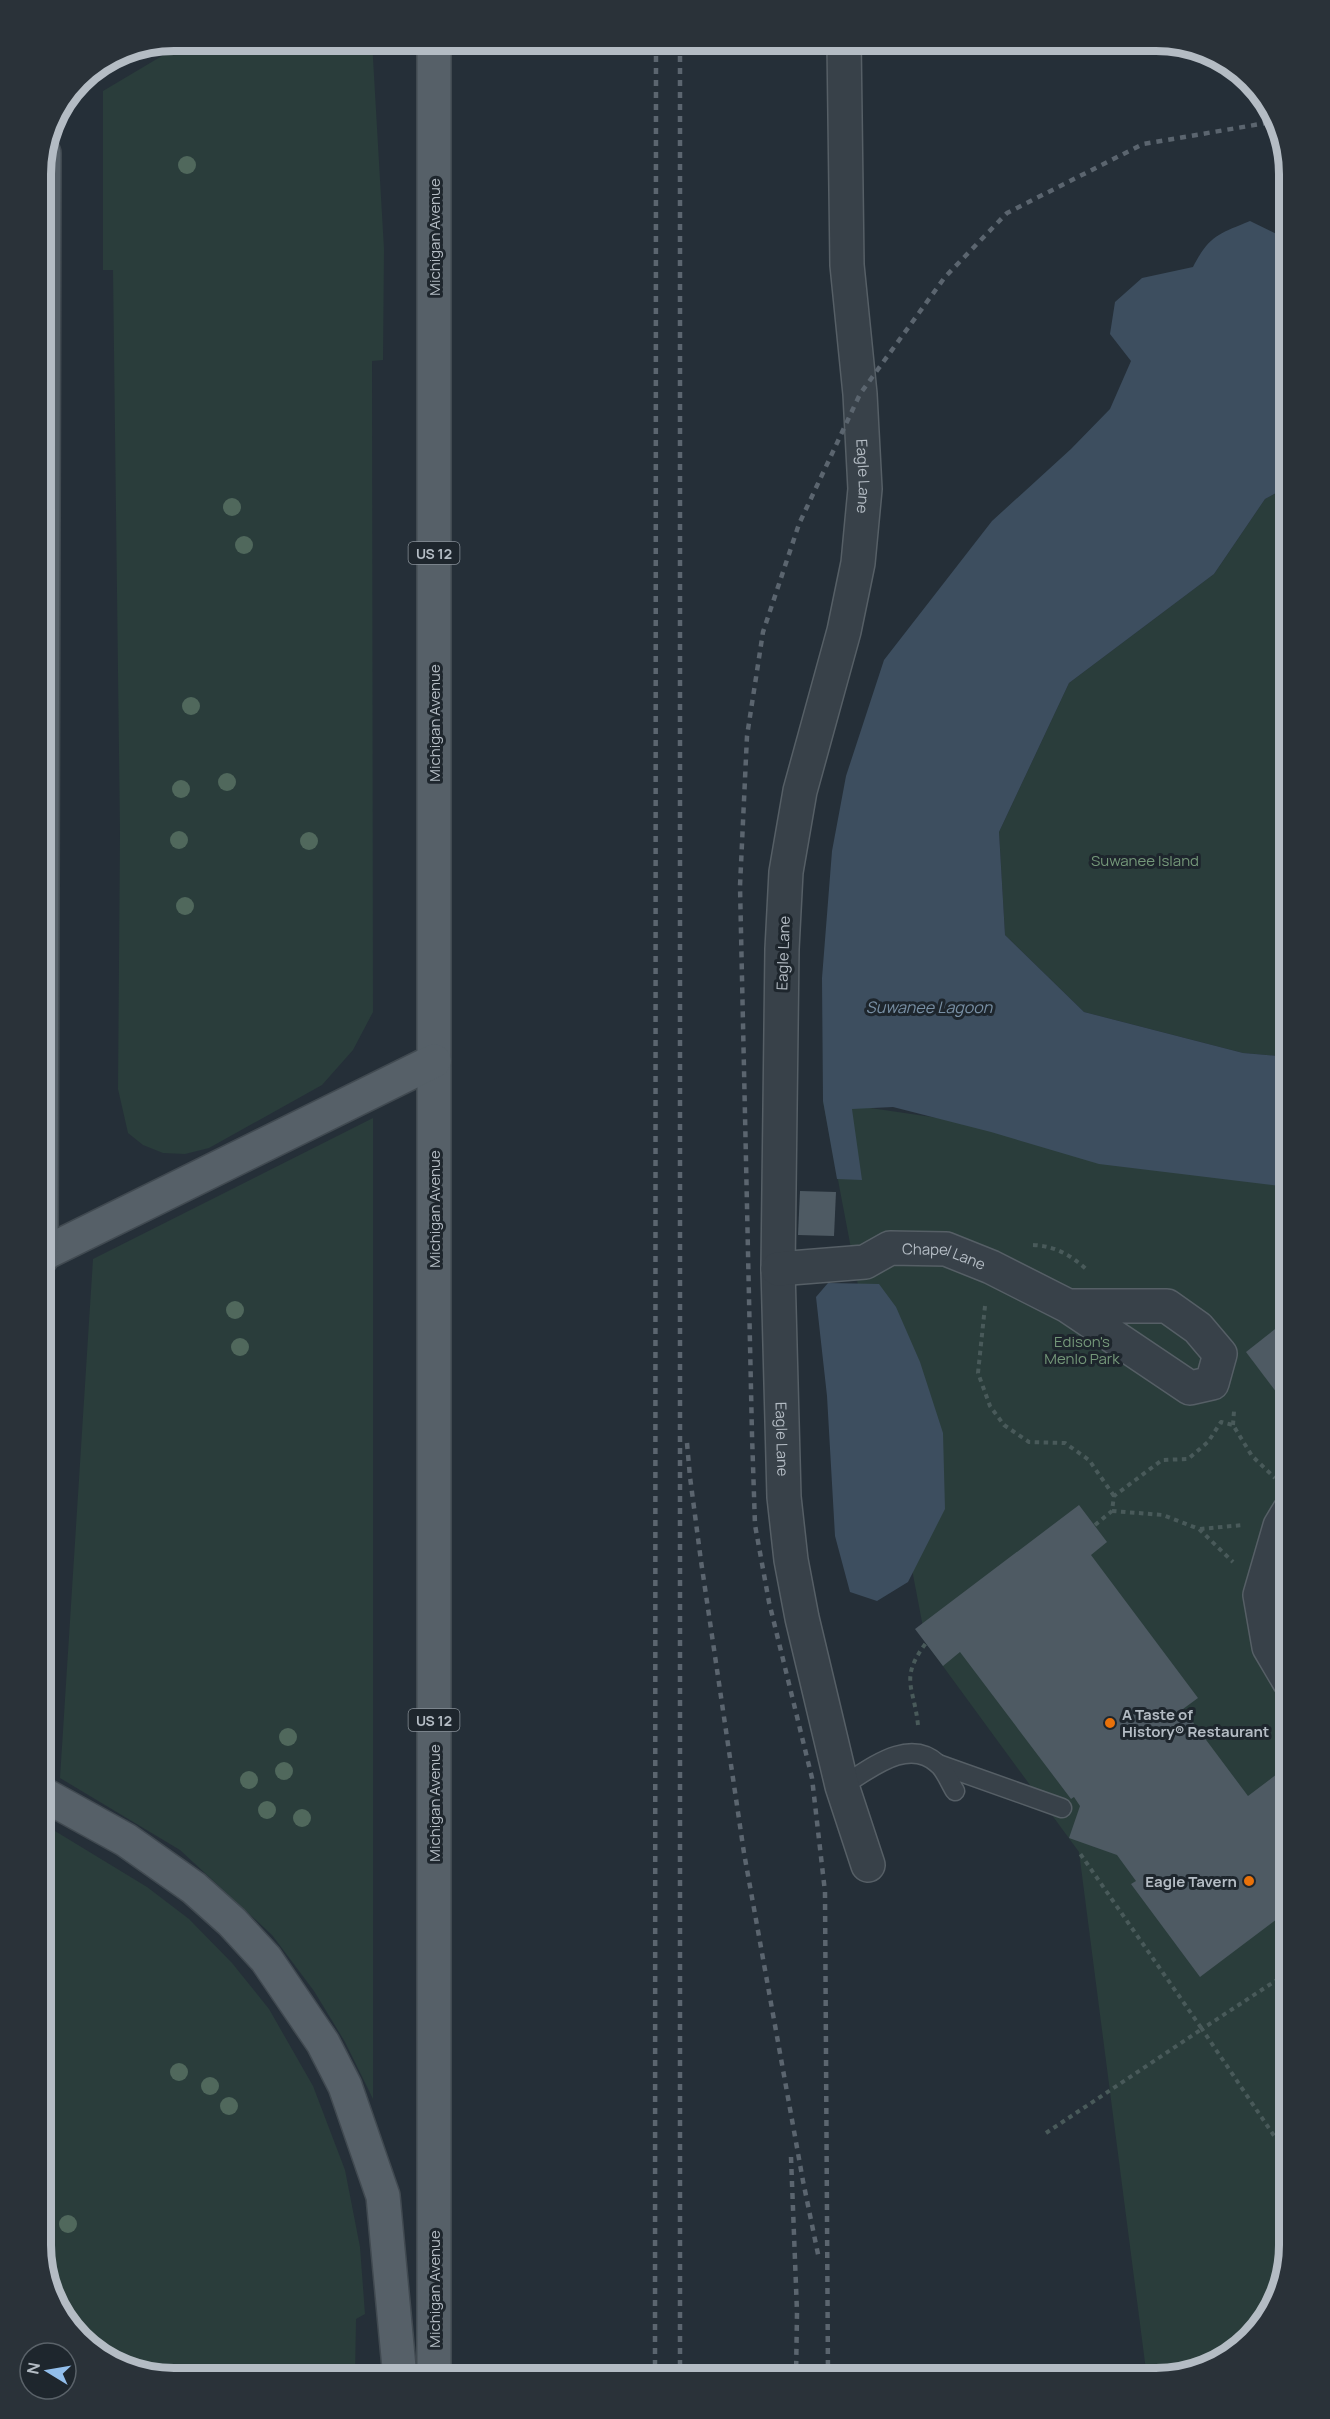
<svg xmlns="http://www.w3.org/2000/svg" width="1330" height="2419" viewBox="0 0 1330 2419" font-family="Manrope,sans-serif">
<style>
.green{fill:#2a3d3b}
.water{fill:#3d4e5f}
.building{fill:#4e5a63}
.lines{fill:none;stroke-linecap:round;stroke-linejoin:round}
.lane-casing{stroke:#565f66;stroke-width:21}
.street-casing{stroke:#565f66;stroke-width:36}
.primary-casing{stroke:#414a51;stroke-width:36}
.path{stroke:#495a5a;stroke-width:4;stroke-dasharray:4.5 4.5;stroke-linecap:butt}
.lane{stroke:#384149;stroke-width:18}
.street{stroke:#384149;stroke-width:33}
.primary{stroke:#566068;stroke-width:33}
.rail{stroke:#5b656f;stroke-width:4.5;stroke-dasharray:6 6;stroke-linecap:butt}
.tree{fill:#50685c}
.food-dot{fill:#e8710a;stroke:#1e262d;stroke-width:2}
.labels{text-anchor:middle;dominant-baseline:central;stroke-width:6;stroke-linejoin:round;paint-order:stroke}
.shield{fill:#1e262d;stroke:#878f97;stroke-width:1.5}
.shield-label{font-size:14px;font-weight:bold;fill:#b4bcc4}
.street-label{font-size:15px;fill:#b4bcc4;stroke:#1e262d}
.park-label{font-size:15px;fill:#749779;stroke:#1e262d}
.poi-label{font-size:15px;font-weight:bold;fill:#b4bcc4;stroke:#1e262d;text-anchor:start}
.water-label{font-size:16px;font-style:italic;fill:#788fa4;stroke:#1e262d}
.rim{fill:none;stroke:#b4bcc4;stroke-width:8}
</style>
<rect width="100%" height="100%" fill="#252f38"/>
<g class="green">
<polygon points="187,41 372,41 384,249 383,360 372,361 373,1012 353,1050 322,1085 209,1148 185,1154 163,1153 143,1145 128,1133 118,1089 120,833 113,270 103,270 103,91"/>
<polygon points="1289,486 1289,1057 1243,1053 1084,1012 1005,935 999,832 1069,683 1214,574 1265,499"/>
<polygon points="823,1101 1289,1170 1289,2246 1267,2319 1208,2368 1147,2378 1079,1852 926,1643"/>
<polygon points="373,1118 373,2099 345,2042 314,1991 272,1935 180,1850 60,1778 93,1259"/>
<polygon points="55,1831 147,1887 189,1919 232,1963 269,2009 313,2086 345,2170 360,2247 365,2314 356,2319 355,2378 165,2378 99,2356 51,2297 41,2245 41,1943"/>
</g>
<g class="water">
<path d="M1250 221 1289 240V486L1265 499 1214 574 1069 683 999 832 1005 935 1084 1012 1243 1053 1289 1057V1187L1099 1164 991 1132 893 1107 852 1109 862 1180 837 1179 823 1101 822 978 832 851 846 776 884 660 992 521 1071 449 1110 409 1131 361 1110 334 1115 302 1142 278 1193 267C1209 236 1218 234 1250 221Z"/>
<polygon points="828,1283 879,1284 896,1307 920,1362 943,1433 945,1509 908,1582 877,1601 850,1592 835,1536 827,1396 816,1297"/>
</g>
<g class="building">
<polygon points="800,1191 836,1192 834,1236 798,1235"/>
<polygon points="1289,1318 1289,1409 1246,1352"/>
<polygon points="1079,1505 1107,1542 1091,1555 1198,1698 1183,1709 1248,1796 1289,1765 1289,1910 1200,1977 1131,1884 1136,1881 1117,1855 1069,1838 1080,1806 1074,1797 1071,1799 960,1652 943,1666 915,1629"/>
</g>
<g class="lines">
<g class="lane-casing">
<g id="lane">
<polyline points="938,1764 1062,1808"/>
<path d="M842 1786C869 1770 908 1736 938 1764 945 1770 950 1783 955 1791"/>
</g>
</g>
<g class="street-casing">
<g id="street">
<path id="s1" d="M844 41 847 265 860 394 865 489 858 563 844 631 800 791 786 872 782 949 778 1269 784 1497 791 1560 802 1618 842 1786 868 1865"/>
<path id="s2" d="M778 1269 865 1262 890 1248 946 1249 991 1267 1068 1306 1190 1388 1212 1383 1220 1354 1198 1328 1167 1306H1068"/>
<polyline points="1289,1681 1269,1647 1260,1595 1280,1526 1289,1511"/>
</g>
</g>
<g class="primary-casing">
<g id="primary">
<polyline points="434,41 434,2378"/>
<polyline points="41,1255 434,1061"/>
<polyline points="41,1259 44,153"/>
<polyline points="41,1793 126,1840 194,1888 232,1922 266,1959 323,2043 345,2086 383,2196 400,2378"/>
</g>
</g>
<g class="path">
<path d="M1033 1245C1055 1246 1071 1255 1087 1270"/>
<polyline points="985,1306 978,1373 990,1406 1004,1425 1029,1442 1065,1443 1089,1460 1114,1496"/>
<polyline points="1233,1425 1234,1411"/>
<polyline points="1112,1511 1163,1515 1199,1529 1233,1562"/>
<polyline points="1095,1525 1112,1511 1114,1496 1162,1460 1188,1459 1208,1442 1221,1422 1233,1425 1252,1456 1275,1478"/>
<polyline points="1200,1529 1243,1525"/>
<path d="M918 1725C914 1686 899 1679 926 1643"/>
<polyline points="1046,2133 1202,2029 1079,1852"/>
<polyline points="1289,2158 1202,2029 1289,1972"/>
</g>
<use href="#lane" class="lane"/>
<use href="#street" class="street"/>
<use href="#primary" class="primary"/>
<g class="rail">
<polyline points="687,1443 690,1477 701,1561 744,1853 803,2181 819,2259"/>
<polyline points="791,2157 797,2312 796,2378"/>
<polyline points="655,2378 656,41"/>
<polyline points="680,2378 680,41"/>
<polyline points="828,2378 825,1892 812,1778 769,1602 755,1525 752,1435 740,886 747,736 763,632 799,524 860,394 945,277 1007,213 1143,144 1278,121"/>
</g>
</g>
<g class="tree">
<circle cx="187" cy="165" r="9"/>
<circle cx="232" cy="507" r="9"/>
<circle cx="244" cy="545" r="9"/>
<circle cx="191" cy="706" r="9"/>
<circle cx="227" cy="782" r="9"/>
<circle cx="181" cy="789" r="9"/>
<circle cx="179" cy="840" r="9"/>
<circle cx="309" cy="841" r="9"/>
<circle cx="185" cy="906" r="9"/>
<circle cx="235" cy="1310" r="9"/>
<circle cx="240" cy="1347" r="9"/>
<circle cx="288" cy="1737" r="9"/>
<circle cx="284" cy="1771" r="9"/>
<circle cx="249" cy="1780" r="9"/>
<circle cx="267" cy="1810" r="9"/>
<circle cx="302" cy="1818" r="9"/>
<circle cx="179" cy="2072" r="9"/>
<circle cx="210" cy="2086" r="9"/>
<circle cx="229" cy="2106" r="9"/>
<circle cx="68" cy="2224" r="9"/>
</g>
<g class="food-dot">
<circle cx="1110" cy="1723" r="6"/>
<circle cx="1249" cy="1881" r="6"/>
</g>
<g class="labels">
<g class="shield">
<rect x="408.5" y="542" width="51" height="22" rx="4.5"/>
<rect x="408.5" y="1709" width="51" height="22" rx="4.5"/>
</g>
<g class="shield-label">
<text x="434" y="553">US 12</text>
<text x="434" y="1720">US 12</text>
</g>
<g class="street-label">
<text transform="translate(434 237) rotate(-90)">Michigan Avenue</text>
<text stroke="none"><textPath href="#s1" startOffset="436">Eagle Lane</textPath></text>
<text transform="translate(434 723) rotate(-90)">Michigan Avenue</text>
<text transform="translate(783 953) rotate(-88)">Eagle Lane</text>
<text transform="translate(434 1209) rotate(-90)">Michigan Avenue</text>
<text stroke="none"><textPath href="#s2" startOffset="171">Chapel Lane</textPath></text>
<text stroke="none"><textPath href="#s1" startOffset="1408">Eagle Lane</textPath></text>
<text transform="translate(434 1803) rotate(-90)">Michigan Avenue</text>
<text transform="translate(434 2289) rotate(-90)">Michigan Avenue</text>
</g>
<g class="park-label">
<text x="1145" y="860">Suwanee Island</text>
<text x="1082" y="1341">Edison's<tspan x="1082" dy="17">Menlo Park</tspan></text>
</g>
<g class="poi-label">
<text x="1122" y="1714">A Taste of<tspan x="1122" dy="17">History® Restaurant</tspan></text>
<text x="1237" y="1881" text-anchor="end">Eagle Tavern</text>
</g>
<g class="water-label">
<text x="929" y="1007">Suwanee Lagoon</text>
</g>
</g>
<path d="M0 0H1330V2419H0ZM174 51H1156A123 123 0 0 1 1279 174V2245A123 123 0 0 1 1156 2368H174A123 123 0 0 1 51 2245V174A123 123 0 0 1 174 51Z" fill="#2a3239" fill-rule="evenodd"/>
<path class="rim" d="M174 51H1156A123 123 0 0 1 1279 174V2245A123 123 0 0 1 1156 2368H174A123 123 0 0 1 51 2245V174A123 123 0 0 1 174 51Z"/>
<g transform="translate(48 2371) rotate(281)"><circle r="28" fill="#1e262d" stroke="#5a6269" stroke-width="1.5"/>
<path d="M0-4.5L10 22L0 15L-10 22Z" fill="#92beeb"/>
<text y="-9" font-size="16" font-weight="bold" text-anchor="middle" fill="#b4bcc4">N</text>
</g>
</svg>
